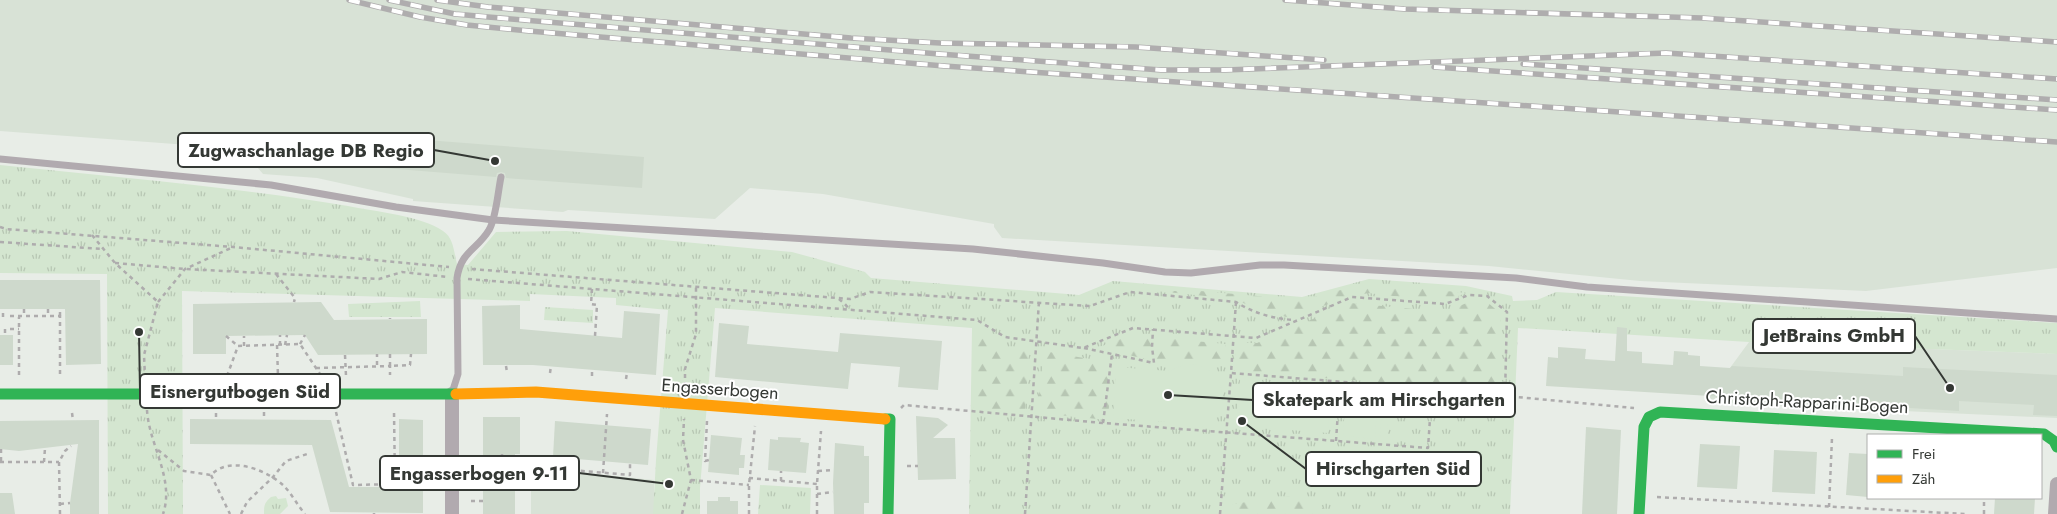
<svg xmlns="http://www.w3.org/2000/svg" width="2057" height="514" viewBox="0 0 2057 514" font-family="Jost,sans-serif">
<style>
.built{fill:#d8e2d6}
.grass{fill:url(#grass-tufts)}
.forest{fill:url(#forest-firs)}
.pitch{fill:#d4e6d0}
.building{fill:#ced9cc}
.lines{fill:none;stroke-linecap:round;stroke-linejoin:round}
.path{stroke:#aeacad;stroke-width:2.5;stroke-dasharray:4 4;stroke-linecap:butt}
.lane{stroke:#b1aaaf;stroke-width:7}
.street{stroke:#b1aaaf;stroke-width:14}
.fast{stroke:#30b455;stroke-width:11}
.slow{stroke:#ff9f0a;stroke-width:11}
.rail-casing{stroke:#afadae;stroke-width:5.5}
.rail{stroke:#fff;stroke-width:4;stroke-dasharray:11;stroke-linecap:butt}
.labels{text-anchor:middle;dominant-baseline:central;stroke-width:4;stroke-linejoin:round;paint-order:stroke}
.street-label{font-size:18px;fill:#343834;stroke:#fff}
.leader{fill:none;stroke:#343834;stroke-width:2}
.callout-dot{fill:#343834;stroke:#fff;stroke-width:2}
.callout{fill:#fff;stroke:#343834;stroke-width:2}
.callout-label{font-size:19px;text-anchor:middle;font-weight:bold;fill:#343834}
</style>
<defs>
<pattern id="grass-tufts" width="24" height="20" patternUnits="userSpaceOnUse" patternTransform="scale(1.25)"><rect width="24" height="20" fill="#d4e6d0"/><path d="M3 7l-1-3M5 7V3M7 7l1-3M15 17l-1-3M17 17v-4M19 17l1-3" fill="none" stroke="#b7c6b3"/></pattern>
<pattern id="forest-firs" width="22" height="20" patternUnits="userSpaceOnUse" patternTransform="scale(1.25)"><rect width="22" height="20" fill="#d4e6d0"/><path d="M5 1l3.5 6h-7zM16 11l3.5 6h-7z" fill="#b7c6b3"/></pattern>
</defs>
<rect width="100%" height="100%" fill="#e8ede7"/>
<g class="built">
<polygon points="0,0 2057,0 2057,268 1866,291 1640,281 1489,266 1002,238 994,227 994,224 823,194 750,188 715,219 568,210 563,212 413,201 413,199 317,178 263,174 242,149 0,131"/>
<polygon points="1749,342 2057,354 2057,418 1705,402"/>
<polygon points="531,468 654,480 654,514 531,514"/>
</g>
<g class="grass">
<path d="M0 165C116 177 233 187 348 206 373 211 422 216 443 231 454 238 454 253 457 264L468 265 496 232 567 231 792 252 865 272 871 278 1079 295 1113 281 1302 297 1369 279 1466 286 1512 296 1513 301 1537 300 1556 292 2057 323V354L1749 342 1518 328 1510 514H969L972 328 715 308 700 488V514H653L656 460 668 310 616 305V298L530 294V301L182 291 183 514H108L107 274 0 273Z"/>
<polygon points="420,301 421,317 349,317 348,304"/>
<polygon points="545,307 593,310 593,323 544,320"/>
<polygon points="760,485 811,488 810,514 758,514"/>
<path d="M276 496 278 499 286 498 288 506 280 514H264C264 506 264 503 271 497Z"/>
</g>
<g class="forest">
<polygon points="1367,283 1466,293 1443,302 1368,293 1334,302 1290,318 1255,308 1234,299 1157,291 1200,291 1303,300"/>
<polygon points="1486,301 1501,314 1498,391 1234,371 1236,343 1257,343 1350,303 1445,312 1469,302"/>
<polygon points="977,329 1001,347 1029,351 1025,411 973,408"/>
<polygon points="1131,335 1226,344 1225,366 1183,360 1155,361 1097,348"/>
<polygon points="1044,351 1112,363 1108,420 1037,413"/>
<polygon points="1294,496 1325,509 1331,514 1233,514 1230,505 1256,500"/>
</g>
<g class="pitch">
<path d="M1185 364C1225 361 1236 413 1205 426 1193 430 1179 427 1167 426V422L1113 418 1116 367 1170 371Z"/>
<polygon points="1240,380 1331,387 1328,433 1236,426"/>
<polygon points="1346,390 1378,393 1375,439 1343,436"/>
<polygon points="1383,391 1390,392 1387,439 1380,438"/>
</g>
<g class="building">
<polygon points="349,134 644,157 642,188 506,178 505,173 501,172 497,173 496,177 347,165"/>
<polygon points="0,280 100,280 101,364 66,365 65,309 0,309"/>
<polygon points="321,302 334,320 427,319 427,354 318,355 305,335 226,336 226,354 193,354 193,304"/>
<polygon points="520,305 520,329 622,338 624,311 660,314 656,375 533,365 483,365 482,306"/>
<polygon points="719,323 749,326 747,344 838,352 840,333 942,341 938,390 898,387 900,367 851,363 848,389 715,377"/>
<polygon points="1617,327 1627,328 1627,351 1642,352 1642,363 1673,365 1674,351 1688,352 1688,355 1700,356 1700,366 1730,368 1732,366 1903,376 1903,367 2057,375 2057,416 2033,415 2034,405 1959,401 1959,411 1546,386 1548,357 1558,358 1558,347 1586,349 1585,359 1615,361"/>
<rect x="0" y="335" width="13" height="30"/>
<polygon points="916,416 938,418 948,425 933,438 955,438 956,479 918,480"/>
<polygon points="483,417 520,417 520,454 515,454 515,514 483,514"/>
<polygon points="190,419 331,420 349,487 399,487 399,419 423,420 423,513 330,512 312,445 190,444"/>
<polygon points="99,420 99,514 70,514 70,503 78,444 19,451 0,449 0,421"/>
<polygon points="555,421 651,429 648,465 553,457"/>
<polygon points="1586,427 1621,430 1617,514 1582,514"/>
<polygon points="711,435 742,438 740,455 745,455 744,468 739,468 739,475 708,472"/>
<polygon points="778,437 801,438 800,442 809,443 806,473 768,470 770,439 778,440"/>
<polygon points="835,443 864,446 864,456 869,456 869,503 864,503 864,514 834,514 833,483"/>
<polygon points="1700,444 1740,446 1737,489 1697,487"/>
<polygon points="1774,450 1817,452 1815,494 1772,492"/>
<polygon points="1849,453 1868,454 1868,497 1846,495"/>
<polygon points="0,493 12,493 15,514 0,514"/>
<polygon points="718,497 730,497 730,501 738,501 738,514 707,514 707,501 718,501"/>
<polygon points="1995,498 2035,498 2034,514 1994,514"/>
</g>
<g class="lines">
<g class="path">
<polyline points="0,227 6,229 233,247 449,267"/>
<polyline points="92,235 115,263 158,302 144,355 145,377"/>
<polyline points="0,242 103,249"/>
<polyline points="115,263 185,269 379,279 402,272 448,277"/>
<path d="M472 269 850 299 870 292 1090 306 1130 292 1236 302C1253 313 1274 319 1295 320"/>
<polyline points="276,274 295,298 294,302"/>
<polyline points="468,279 977,320 1005,337 1083,348 1133,328 1256,338 1352,297 1445,304 1469,295 1487,296 1507,312 1505,396"/>
<polyline points="592,289 591,304 597,305 595,336"/>
<polyline points="839,299 850,309"/>
<polyline points="158,302 185,269 231,248"/>
<polyline points="1236,302 1231,373 1432,389 1634,408"/>
<polyline points="24,309 24,316"/>
<polyline points="48,309 48,316"/>
<polyline points="10,316 60,316 60,375"/>
<polyline points="60,316 60,309"/>
<polyline points="3,317 3,309"/>
<polyline points="390,319 390,318"/>
<polyline points="5,329 5,334"/>
<polyline points="10,329 19,329"/>
<polyline points="226,336 238,346"/>
<polyline points="300,344 305,335"/>
<polyline points="277,345 278,377"/>
<polyline points="280,345 280,335"/>
<polyline points="285,345 287,335"/>
<polyline points="244,346 244,336"/>
<polyline points="1084,348 1154,363 1152,347 1153,329"/>
<polyline points="390,354 390,366 410,365 411,354"/>
<polyline points="345,355 346,376"/>
<polyline points="377,365 377,354"/>
<polyline points="506,366 507,372"/>
<polyline points="316,368 390,366 390,375"/>
<polyline points="550,373 551,366"/>
<polyline points="19,375 19,317"/>
<polyline points="227,376 238,346 300,344 322,377"/>
<polyline points="592,376 592,370"/>
<polyline points="626,379 627,373"/>
<polyline points="685,386 685,369 696,334 696,287"/>
<polyline points="901,408 904,405 1103,423 1428,448 1432,389"/>
<path d="M147 410C149 445 175 479 163 514"/>
<polyline points="264,412 264,419"/>
<polyline points="336,412 353,485 395,484 394,411"/>
<polyline points="72,413 73,420"/>
<polyline points="216,413 216,419"/>
<polyline points="707,421 705,461 709,460"/>
<polyline points="1103,423 1112,354"/>
<polyline points="1336,441 1340,382"/>
<polyline points="1,449 1,462"/>
<path d="M158 450 184 471 211 475C230 455 267 470 284 486 291 493 298 506 305 514"/>
<polyline points="502,454 502,464"/>
<polyline points="0,462 59,462"/>
<polyline points="44,462 45,448"/>
<polyline points="471,465 508,464 548,466 548,468 630,475 630,463"/>
<polyline points="907,466 918,466"/>
<polyline points="571,470 572,458"/>
<polyline points="818,471 833,470"/>
<polyline points="603,473 607,414"/>
<polyline points="211,475 230,514"/>
<polyline points="749,478 817,484"/>
<polyline points="691,480 749,485"/>
<polyline points="781,481 781,471"/>
<polyline points="817,494 833,492"/>
<polyline points="1657,497 1965,514"/>
<polyline points="471,501 483,501"/>
<polyline points="60,504 70,503"/>
<polyline points="1829,507 1832,438"/>
<polyline points="374,513 374,514"/>
<polyline points="60,514 59,462 65,451 71,446"/>
<polyline points="241,514 247,502 273,477 286,461 307,454"/>
<polyline points="682,514 691,480 683,440 684,419"/>
<polyline points="749,514 749,485 755,426"/>
<polyline points="817,514 817,484 821,431"/>
<polyline points="1025,514 1039,301"/>
<polyline points="1220,514 1231,373"/>
<polyline points="1984,514 1984,498"/>
</g>
<g class="lane">
<polyline points="0,159 271,185 396,207 493,220 973,249 1103,263 1165,272 1191,273 1260,265 1284,265 1516,278 1587,287 2057,319"/>
<path d="M452 393 458 374 457 278C461 251 477 250 489 230 496 219 498 191 501 177"/>
</g>
<g class="street">
<polyline points="452,514 452,394"/>
<polyline points="2055,514 2057,484"/>
</g>
<g class="fast">
<polyline points="0,394 456,394"/>
<polyline points="885,419 890,419 888,514"/>
<polyline points="1639,514 1644,427 1649,417 1660,412 2044,434 2054,441 2057,447"/>
</g>
<polyline class="slow" points="456,394 536,392 885,419"/>
<g class="rail-casing">
<g id="rail">
<polyline points="349,0 420,17 467,25 529,31 944,66 2057,142"/>
<polyline points="389,0 455,14 488,17 939,54 1161,70 1225,70 1666,53 2057,79"/>
<polyline points="437,0 488,7 851,38 940,43 1136,47 1324,60"/>
<polyline points="1285,0 1404,9 1702,18 2057,42"/>
<polyline points="1523,64 2057,100"/>
<polyline points="1434,67 2057,110"/>
</g>
</g>
<use href="#rail" class="rail"/>
</g>
<g class="labels">
<g class="street-label">
<text transform="translate(720 389) rotate(4)">Engasserbogen</text>
<text transform="translate(1807 402) rotate(3)">Christoph-Rapparini-Bogen</text>
</g>
</g>
<path class="leader" d="M495 161L434 150M1950 388L1915 336M139 332L140 391M1168 395L1253 400M1242 421L1306 469M669 484L579 473"/>
<g class="callout-dot">
<circle cx="495" cy="161" r="5"/>
<circle cx="1950" cy="388" r="5"/>
<circle cx="139" cy="332" r="5"/>
<circle cx="1168" cy="395" r="5"/>
<circle cx="1242" cy="421" r="5"/>
<circle cx="669" cy="484" r="5"/>
</g>
<g class="callout">
<rect x="178" y="133" width="256" height="34" rx="5"/>
<rect x="1753" y="319" width="162" height="34" rx="5"/>
<rect x="140" y="374" width="200" height="34" rx="5"/>
<rect x="1253" y="383" width="262" height="34" rx="5"/>
<rect x="1306" y="452" width="175" height="34" rx="5"/>
<rect x="380" y="456" width="199" height="34" rx="5"/>
</g>
<g class="callout-label">
<text x="306" y="157">Zugwaschanlage DB Regio</text>
<text x="1834" y="342">JetBrains GmbH</text>
<text x="240" y="398">Eisnergutbogen Süd</text>
<text x="1384" y="406">Skatepark am Hirschgarten</text>
<text x="1393" y="475">Hirschgarten Süd</text>
<text x="479" y="480">Engasserbogen 9-11</text>
</g>
<rect x="1867" y="434" width="175" height="65" fill="#ffffff" stroke="#aeafae"/>
<rect x="1877" y="450" width="25" height="8" fill="#30b455" stroke="#aeafae"/>
<text x="1912" y="459" font-size="15" fill="#343834">Frei</text>
<rect x="1877" y="475" width="25" height="8" fill="#ff9f0a" stroke="#aeafae"/>
<text x="1912" y="484" font-size="15" fill="#343834">Zäh</text>
</svg>
